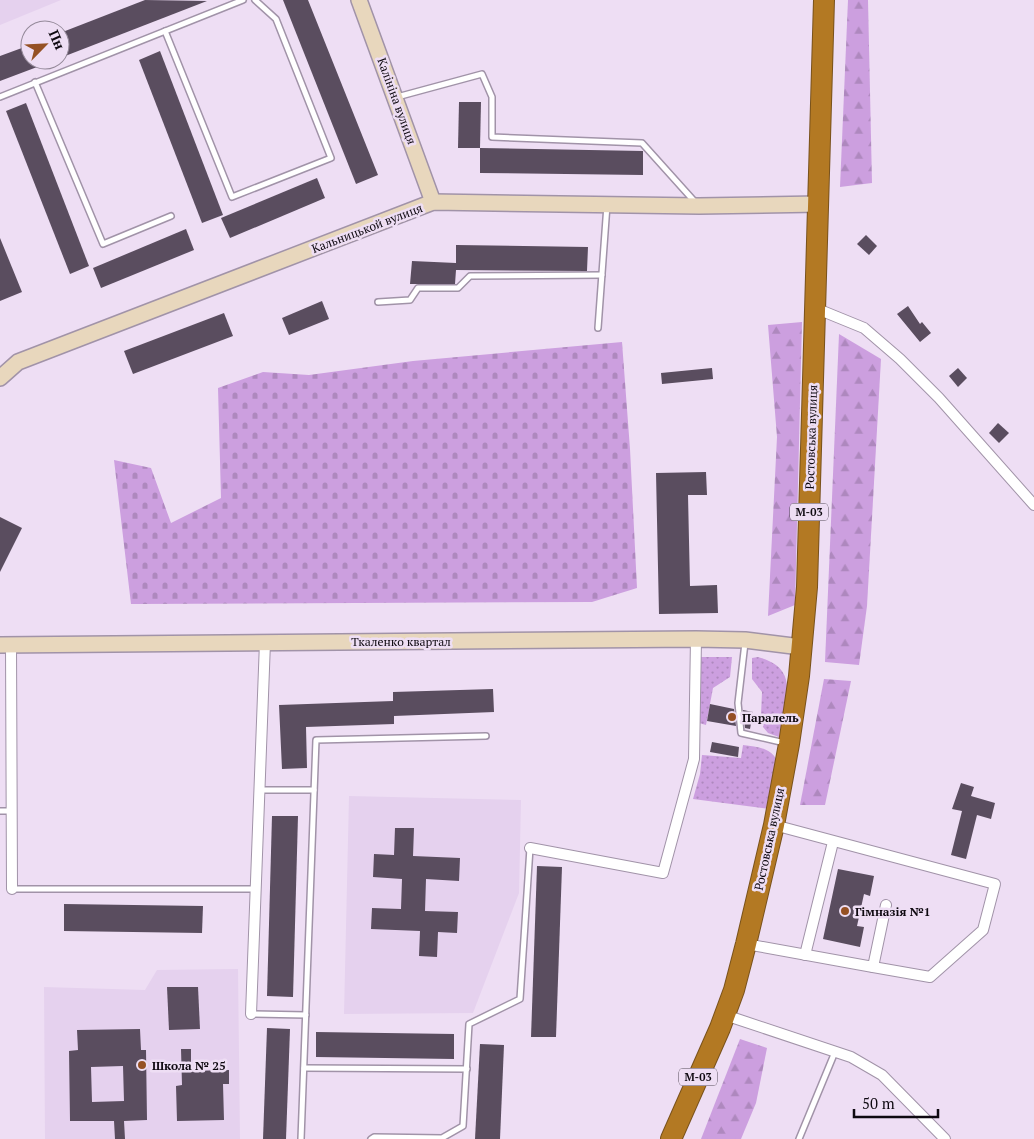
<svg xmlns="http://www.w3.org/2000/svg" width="1034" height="1139" viewBox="0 0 1034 1139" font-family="'PT Serif',serif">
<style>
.built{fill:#e5d1ee}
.grass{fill:url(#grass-dots)}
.forest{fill:url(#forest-firs)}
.cemetery{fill:url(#cemetery-stones)}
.building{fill:#5a4d5f;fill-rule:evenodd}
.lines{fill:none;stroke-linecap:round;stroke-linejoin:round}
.lane-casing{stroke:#a193a8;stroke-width:8}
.street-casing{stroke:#a193a8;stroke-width:12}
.secondary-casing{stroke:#a193a8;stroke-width:18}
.highway-casing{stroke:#79521c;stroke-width:22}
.lane{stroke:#fff;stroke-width:5}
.street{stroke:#fff;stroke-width:10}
.secondary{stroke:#e8d7bd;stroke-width:15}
.highway{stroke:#b37923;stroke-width:20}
.poi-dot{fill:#955124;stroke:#eedef4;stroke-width:2}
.labels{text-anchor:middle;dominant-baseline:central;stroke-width:5;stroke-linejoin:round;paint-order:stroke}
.shield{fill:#eedef4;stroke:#514954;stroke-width:1}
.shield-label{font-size:11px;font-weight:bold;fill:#0e0910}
.street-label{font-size:12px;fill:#0e0910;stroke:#eedef4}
.poi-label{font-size:12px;font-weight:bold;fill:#0e0910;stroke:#eedef4;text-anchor:start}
</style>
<defs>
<pattern id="grass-dots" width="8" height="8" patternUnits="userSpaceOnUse" patternTransform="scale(1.25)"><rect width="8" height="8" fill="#cc9fdf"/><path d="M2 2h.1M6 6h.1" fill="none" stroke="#ae88be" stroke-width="1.8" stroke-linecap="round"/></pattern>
<pattern id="forest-firs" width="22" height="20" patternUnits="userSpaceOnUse" patternTransform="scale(1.25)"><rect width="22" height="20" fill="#cc9fdf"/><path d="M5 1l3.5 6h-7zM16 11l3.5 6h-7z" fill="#ae88be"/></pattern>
<pattern id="cemetery-stones" width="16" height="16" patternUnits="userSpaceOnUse" patternTransform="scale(1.25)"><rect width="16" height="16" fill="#cc9fdf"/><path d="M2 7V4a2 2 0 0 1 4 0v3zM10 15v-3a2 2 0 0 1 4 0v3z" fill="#ae88be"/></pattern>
</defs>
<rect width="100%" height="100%" fill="#eedef4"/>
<g class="built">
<polygon points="0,0 61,0 0,25"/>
<polygon points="349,796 521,800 519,893 473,1013 344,1014"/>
<polygon points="238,969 240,1139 45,1139 44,987 145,990 157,970"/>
</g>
<g class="grass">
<polygon points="699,657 732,657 730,677 713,688 706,725 699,723"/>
<path d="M758 657C799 668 786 696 783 729L782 734 779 737 768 733 763 727 761 715 762 692 752 679V658Z"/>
<path d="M743 745C757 747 769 747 777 760L770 809 693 799 700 774 702 755 741 758Z"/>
</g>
<g class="forest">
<polygon points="848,0 868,0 872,183 840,187"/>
<polygon points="802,322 795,605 768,616 777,437 768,325"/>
<polygon points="839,334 881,359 867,606 859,665 825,662"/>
<polygon points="824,679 851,681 825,805 800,805"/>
<polygon points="740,1039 767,1048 756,1103 741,1139 701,1139"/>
</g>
<polygon class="cemetery" points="622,342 630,449 637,588 592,602 131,604 114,460 151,468 171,523 221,498 218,388 263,372 309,375 413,361"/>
<g class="building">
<polygon points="145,0 207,1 60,58 60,33"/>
<polygon points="283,0 308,0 378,175 356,184"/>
<polygon points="30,45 30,60 53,61 0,81 0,56"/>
<polygon points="160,51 223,215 202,223 139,60"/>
<polygon points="459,102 481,102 480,148 458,148"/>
<polygon points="26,103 89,266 70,274 6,111"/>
<polygon points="480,148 643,151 643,175 480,173"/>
<polygon points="317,178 325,198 230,238 221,218"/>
<polygon points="186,229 194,250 101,288 93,268"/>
<polygon points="866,235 877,246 869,255 857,244"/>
<polygon points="0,238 22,292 0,301"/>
<polygon points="456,245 588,247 587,271 456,270 455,284 410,284 412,261 456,263"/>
<polygon points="322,301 329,319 289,335 282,318"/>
<polygon points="908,306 920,324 922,322 931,333 920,342 897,314"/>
<polygon points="224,313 233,336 133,374 124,351"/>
<polygon points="712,368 713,379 662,384 661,373"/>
<polygon points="958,368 967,378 958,387 949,376"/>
<polygon points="998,423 1009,433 999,443 989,433"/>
<polygon points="706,472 707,495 688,495 690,586 717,585 718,613 659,614 656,473"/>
<polygon points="0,517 22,528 0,572"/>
<polygon points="493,689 494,712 394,716 394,724 306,727 307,768 282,769 279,705 393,701 393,692"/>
<polygon points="710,704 734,709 736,726 707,721"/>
<polygon points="743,710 753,712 750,729 745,728"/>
<polygon points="712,742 739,747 738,757 710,752"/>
<polygon points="961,783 974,787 971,796 995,803 991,819 977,815 966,859 951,855 962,811 952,809"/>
<polygon points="272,816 298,816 293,997 267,996"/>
<polygon points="395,828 414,828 413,856 460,858 459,881 426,879 425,911 458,912 457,933 438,932 437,957 419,956 420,931 371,929 372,908 401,909 402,879 373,877 374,854 394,855"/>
<polygon points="537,866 562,867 556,1037 531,1037"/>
<polygon points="838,869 874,876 870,896 864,894 857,926 864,927 860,947 823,939"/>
<polygon points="64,904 203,906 202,933 64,931"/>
<polygon points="167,987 198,987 200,1029 169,1030"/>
<polygon points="267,1028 290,1029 286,1139 263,1139"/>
<path d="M140 1029 141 1050H146L147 1120 124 1121 125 1139H115L114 1121H70L69 1051 78 1050 77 1030ZM123 1066 124 1101 92 1102 91 1067Z"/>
<polygon points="316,1032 454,1034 454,1059 316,1057"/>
<polygon points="480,1044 504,1045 500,1139 475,1139"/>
<polygon points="181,1049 191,1049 191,1071 229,1070 229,1084 223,1084 224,1120 177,1121 176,1086 182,1085"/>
</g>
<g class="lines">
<g class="lane-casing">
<g id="lane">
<polyline points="165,31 232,197 331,158 276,19 255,0"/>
<polyline points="35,82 103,244 171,216"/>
<polyline points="0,97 243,0"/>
<polyline points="397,97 482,74 492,97 492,137 642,143 695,202"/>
<polyline points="378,302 410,300 418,288 458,288 470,276 602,275"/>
<polyline points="598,328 607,205"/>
<polyline points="745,643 738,703 741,733 785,743"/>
<polyline points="260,790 314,790"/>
<polyline points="0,811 12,811"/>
<polyline points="12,889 255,889"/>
<polyline points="251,1014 306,1015"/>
<polyline points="304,1068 467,1069"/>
<polyline points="301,1139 316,740 486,736"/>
<polyline points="371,1139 374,1137 442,1138 463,1126 469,1024 520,999 530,848"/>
<polyline points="799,1139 835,1052"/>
</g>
</g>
<g class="street-casing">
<g id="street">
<polyline points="815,308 864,328 900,359 939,398 1034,505"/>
<polyline points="11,645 12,889"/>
<polyline points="774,825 995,884 983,930 930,977 873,967"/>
<polyline points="530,848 663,873 694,759 696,639"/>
<polyline points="746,944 873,967 886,905"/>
<polyline points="805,955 833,842"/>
<polyline points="251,1014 265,642"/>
<polyline points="725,1015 851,1057 882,1075 945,1139"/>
</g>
</g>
<g class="secondary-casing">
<g id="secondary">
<polyline points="359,0 433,202"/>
<polyline points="0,378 18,362 433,202 699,206 819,204"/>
<polyline points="0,645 696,639 745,640 801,647"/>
</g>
</g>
<g class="highway-casing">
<polyline id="highway" points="671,1139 720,1028 734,990 746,944 774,825 789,744 799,676 807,587 824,0"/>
</g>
<use href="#lane" class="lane"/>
<use href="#street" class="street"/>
<use href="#secondary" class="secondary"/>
<use href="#highway" class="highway"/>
</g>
<g class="poi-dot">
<circle cx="732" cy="717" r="5"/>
<circle cx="845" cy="911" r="5"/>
<circle cx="142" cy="1065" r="5"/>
</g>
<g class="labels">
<g class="shield">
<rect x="790" y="503.5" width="38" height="17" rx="4"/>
<rect x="679" y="1068.5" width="38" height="17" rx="4"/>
</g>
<g class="shield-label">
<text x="809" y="512">М-03</text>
<text x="698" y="1077">М-03</text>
</g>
<g class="street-label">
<text transform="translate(397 101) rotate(70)">Калініна вулиця</text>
<text transform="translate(367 228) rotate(-21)">Кальницькой вулиця</text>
<text transform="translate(811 437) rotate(-88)">Ростовська вулиця</text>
<text x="401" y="641">Ткаленко квартал</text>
<text transform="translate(769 839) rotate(-78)">Ростовська вулиця</text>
</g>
<g class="poi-label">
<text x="742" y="717">Паралель</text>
<text x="855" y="911">Гімназія №1</text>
<text x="152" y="1065">Школа № 25</text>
</g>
</g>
<g transform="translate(45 45) rotate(66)"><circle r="24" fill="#eedef4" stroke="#948999"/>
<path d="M0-4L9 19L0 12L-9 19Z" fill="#955124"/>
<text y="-8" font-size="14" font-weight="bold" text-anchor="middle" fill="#0e0910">Пн</text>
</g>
<path d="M854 1109v8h84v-8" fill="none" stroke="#0e0910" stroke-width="2.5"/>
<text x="862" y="1109" font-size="15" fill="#0e0910" stroke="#eedef4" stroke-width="4" paint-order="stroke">50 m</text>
</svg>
